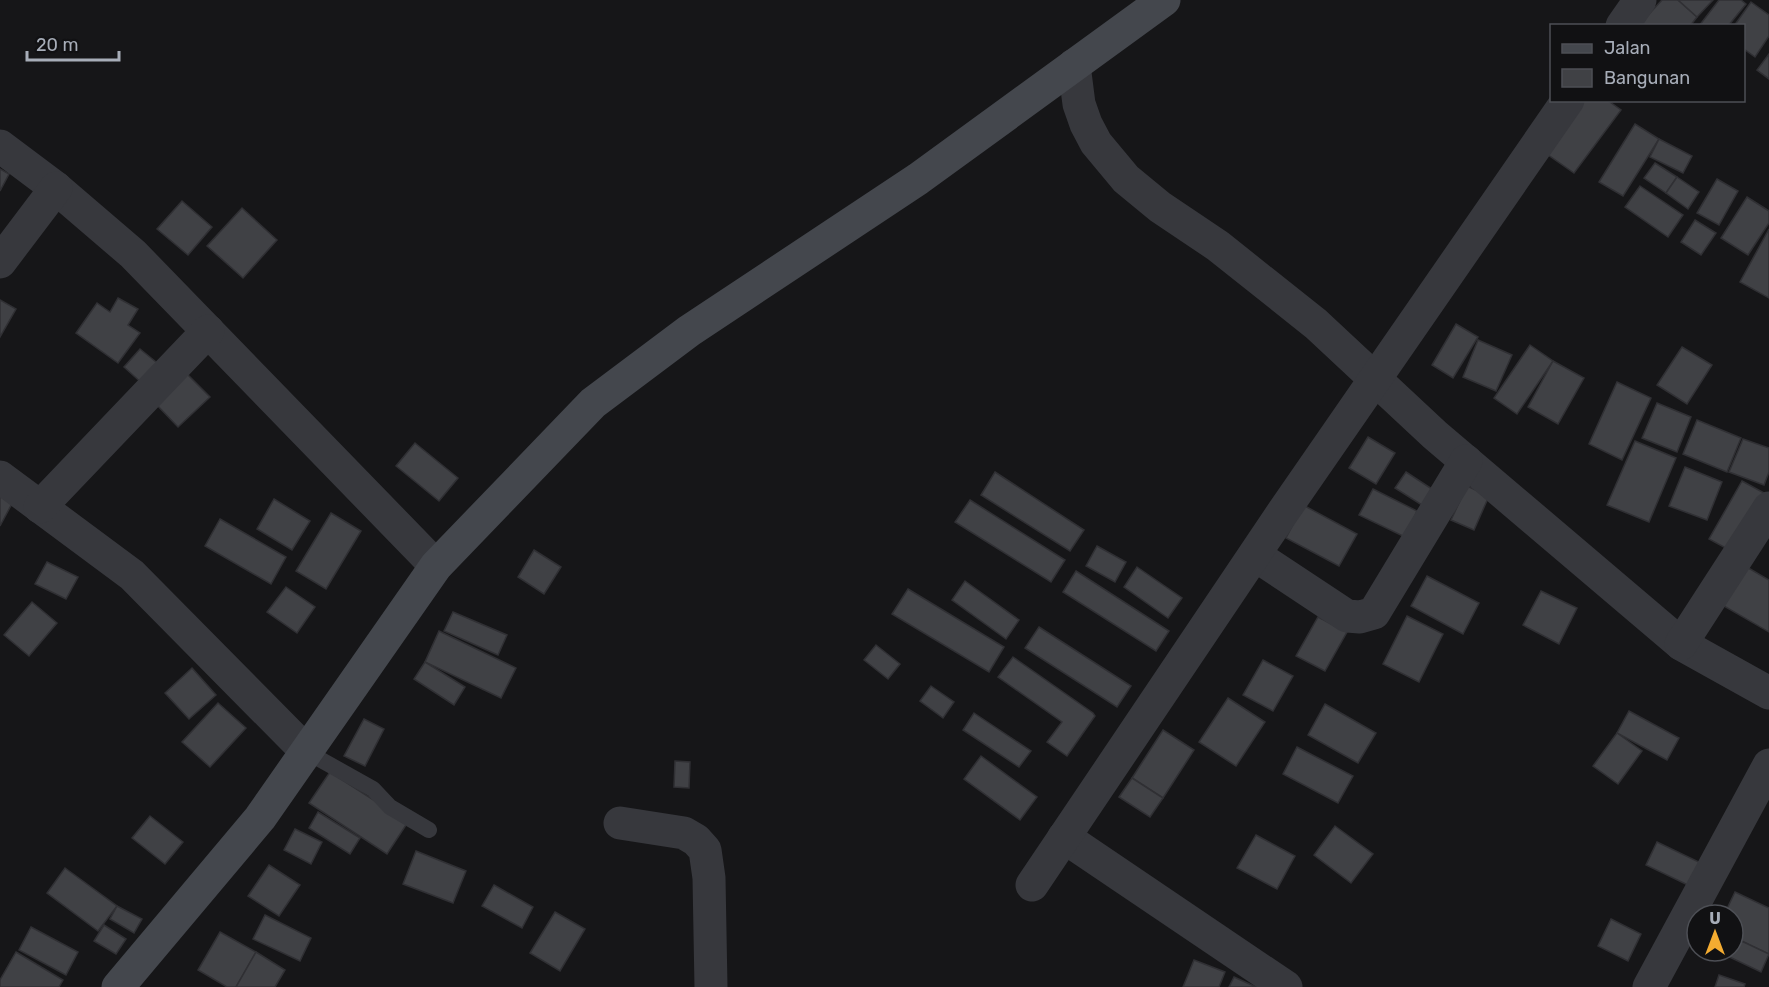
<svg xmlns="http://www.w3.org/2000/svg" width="1769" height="987" viewBox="0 0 1769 987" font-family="Rubik,sans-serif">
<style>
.building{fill:#404145;stroke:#303034;stroke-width:1.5}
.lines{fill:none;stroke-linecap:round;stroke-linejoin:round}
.lane{stroke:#37383d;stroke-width:16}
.street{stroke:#37383d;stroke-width:33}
.secondary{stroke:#44474d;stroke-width:33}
</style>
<rect width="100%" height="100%" fill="#161618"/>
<g class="building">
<polygon points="1662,0 1678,0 1697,17 1690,26 1638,26"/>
<polygon points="1678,0 1713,0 1697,17"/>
<polygon points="1719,0 1741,0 1746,4 1728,26 1699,26"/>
<polygon points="1751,2 1769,15 1769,36 1755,57 1744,49 1744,26 1734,26"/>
<polygon points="1769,54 1769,79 1757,70"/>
<polygon points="1582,100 1607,100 1621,110 1574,173 1544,152"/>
<polygon points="1635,124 1659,139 1623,196 1599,182"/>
<polygon points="1659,139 1692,156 1683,173 1650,157"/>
<polygon points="1655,163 1677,177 1666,193 1644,178"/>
<polygon points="0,169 9,174 0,191"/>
<polygon points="1677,177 1699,192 1688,209 1666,193"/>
<polygon points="1717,179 1738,191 1719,225 1697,213"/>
<polygon points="1640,186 1683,215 1668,237 1625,207"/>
<polygon points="1747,197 1769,211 1769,223 1748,255 1721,238"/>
<polygon points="182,201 212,227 188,255 157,229"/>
<polygon points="242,208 277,240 243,278 207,246"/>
<polygon points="1695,220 1716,233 1701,255 1681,242"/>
<polygon points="1769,229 1769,298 1740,282"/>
<polygon points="118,298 138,309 128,325 140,333 118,363 76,333 97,303 110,312"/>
<polygon points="0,300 16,309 0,337"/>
<polygon points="1456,324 1478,337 1453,378 1432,365"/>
<polygon points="1478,340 1512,355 1496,391 1463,377"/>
<polygon points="1530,345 1553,361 1517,414 1494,398"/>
<polygon points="1682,347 1712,365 1687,404 1657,385"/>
<polygon points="140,349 161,366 144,385 124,367"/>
<polygon points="1553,361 1584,378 1558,424 1528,407"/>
<polygon points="187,374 210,397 178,427 155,403"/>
<polygon points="1617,382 1651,398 1622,460 1589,444"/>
<polygon points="1657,403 1691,417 1677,452 1642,438"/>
<polygon points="1697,420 1741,438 1727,472 1683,454"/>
<polygon points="1368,437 1395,453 1376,484 1349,468"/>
<polygon points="1743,439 1769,448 1769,472 1764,485 1729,472"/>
<polygon points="1635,441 1676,458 1649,522 1607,505"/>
<polygon points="415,443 458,478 439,501 396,466"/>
<polygon points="1685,467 1722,482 1707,520 1669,506"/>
<polygon points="995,472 1084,530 1070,551 981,495"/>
<polygon points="1406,472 1435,491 1425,507 1395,488"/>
<polygon points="1742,481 1766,494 1733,552 1709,539"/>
<polygon points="1467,486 1489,496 1474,530 1451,520"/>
<polygon points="1373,489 1417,511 1405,537 1359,515"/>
<polygon points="0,490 15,498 0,526"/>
<polygon points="274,499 310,521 292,550 257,529"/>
<polygon points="970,500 1065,560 1051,582 955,522"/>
<polygon points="1303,505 1357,534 1339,566 1286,538"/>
<polygon points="331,513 361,531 326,589 296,571"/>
<polygon points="220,519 286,557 271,584 205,546"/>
<polygon points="1097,546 1126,562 1115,582 1086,566"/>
<polygon points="534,550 561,567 544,594 518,577"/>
<polygon points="47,562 78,577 66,599 35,584"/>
<polygon points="1740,563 1769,580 1769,632 1717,602"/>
<polygon points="1137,567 1182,598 1168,618 1124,587"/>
<polygon points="1076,571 1169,631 1156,651 1063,592"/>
<polygon points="1427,576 1479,603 1463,634 1411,606"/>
<polygon points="965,581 1019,620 1006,639 952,600"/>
<polygon points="286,587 315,607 297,633 267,612"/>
<polygon points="908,589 1004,647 989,672 892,614"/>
<polygon points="1541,591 1577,608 1559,644 1523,625"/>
<polygon points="32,602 57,623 29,656 4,635"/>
<polygon points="453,612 507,635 498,655 444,631"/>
<polygon points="1407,616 1443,634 1419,682 1383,664"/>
<polygon points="1318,617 1347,632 1325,671 1296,656"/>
<polygon points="1039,627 1131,686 1117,707 1025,648"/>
<polygon points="439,631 516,668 501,698 425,662"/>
<polygon points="876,645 900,664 888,679 864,660"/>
<polygon points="1013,657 1093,713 1095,716 1067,756 1047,742 1062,722 998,677"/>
<polygon points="1263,660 1293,676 1273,711 1243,695"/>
<polygon points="425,662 465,687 454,705 414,679"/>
<polygon points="192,668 216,695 189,719 165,693"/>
<polygon points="931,686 954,702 943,718 920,701"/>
<polygon points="1228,698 1265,722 1236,766 1199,742"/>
<polygon points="218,703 246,728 210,767 182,742"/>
<polygon points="1325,704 1376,733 1358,763 1308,735"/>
<polygon points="1629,711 1679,738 1667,760 1617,733"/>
<polygon points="974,713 1031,751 1019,767 963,730"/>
<polygon points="364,719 384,729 365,766 344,756"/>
<polygon points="1163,730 1194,750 1163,798 1132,778"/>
<polygon points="1617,733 1642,751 1618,784 1593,766"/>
<polygon points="1297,747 1353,776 1338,803 1283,774"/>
<polygon points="981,756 1037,797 1020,820 964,779"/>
<polygon points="675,761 690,762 689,788 674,787"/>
<polygon points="330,772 408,822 387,854 309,803"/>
<polygon points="1132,778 1163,798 1150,817 1119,797"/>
<polygon points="318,812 360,838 350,854 309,828"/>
<polygon points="150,816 183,842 165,864 132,838"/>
<polygon points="1335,826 1373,854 1351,883 1314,855"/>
<polygon points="295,829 322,842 311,864 284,850"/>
<polygon points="1256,835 1295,856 1277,889 1237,868"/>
<polygon points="1657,842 1703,864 1692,887 1646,865"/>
<polygon points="416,851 466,871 453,903 403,884"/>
<polygon points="269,865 300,885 279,916 248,896"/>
<polygon points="65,868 117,906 98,931 47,893"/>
<polygon points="494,885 533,907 522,928 482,906"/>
<polygon points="1735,892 1769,908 1769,954 1733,937 1733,915 1724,915"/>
<polygon points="117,906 142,919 134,933 110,919"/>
<polygon points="555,912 585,929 560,971 530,953"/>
<polygon points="265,915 311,938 300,961 253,939"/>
<polygon points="1611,919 1641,934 1628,961 1598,946"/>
<polygon points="104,925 126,939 116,954 94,941"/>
<polygon points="31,927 78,952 66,975 19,950"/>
<polygon points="220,932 256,952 236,987 227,987 198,970"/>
<polygon points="1733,937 1769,954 1761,972 1717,951 1733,951"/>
<polygon points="16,952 63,980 59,987 0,987 0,980"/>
<polygon points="256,952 285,970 275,987 236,987"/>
<polygon points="1194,960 1225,972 1219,987 1183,987"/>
<polygon points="1719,975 1745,984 1744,987 1715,987"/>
<polygon points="1234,977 1256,987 1229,987"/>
</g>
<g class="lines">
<polyline class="lane" points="307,752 373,789 390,807 429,830"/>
<g class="street">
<polyline points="1622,26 1640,0"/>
<polyline points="1074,65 1079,104 1086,124 1096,143 1126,179 1160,207 1218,246 1316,324 1435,435 1681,644 1769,693"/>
<polyline points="0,146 56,188 133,254 436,566"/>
<polyline points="0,262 56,188"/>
<polyline points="0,477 132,575 307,752"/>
<polyline points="40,507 208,331"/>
<polyline points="1255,555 1347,616 1360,617 1374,613 1466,461"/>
<polyline points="1681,644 1769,508"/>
<polyline points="620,823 684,833 696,840 705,850 709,878 711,987"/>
<polyline points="1064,837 1286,987"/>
<polyline points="1032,885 1283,512 1568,100"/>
<polyline points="1649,987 1769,765"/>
</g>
<polyline class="secondary" points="118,987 260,818 436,566 593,403 689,331 918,179 1164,0"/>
</g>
<rect x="1550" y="24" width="195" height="78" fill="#111113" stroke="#4d4f55" stroke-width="1.5"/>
<rect x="1562" y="44" width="30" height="9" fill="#44474d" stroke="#4d4f55" stroke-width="1.5"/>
<text x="1604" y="54" font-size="18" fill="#a7adb8">Jalan</text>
<rect x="1562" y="69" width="30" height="18" fill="#404145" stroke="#4d4f55" stroke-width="1.5"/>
<text x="1604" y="84" font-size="18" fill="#a7adb8">Bangunan</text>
<g transform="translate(1715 933)"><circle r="28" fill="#111113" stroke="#4d4f55" stroke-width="1.5"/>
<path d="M0-4.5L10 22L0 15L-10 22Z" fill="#f4ac31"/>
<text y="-9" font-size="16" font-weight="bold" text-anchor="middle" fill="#a7adb8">U</text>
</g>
<path d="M27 51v9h92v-9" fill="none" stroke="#a7adb8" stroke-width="3"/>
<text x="36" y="51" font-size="18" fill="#a7adb8" stroke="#111113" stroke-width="4.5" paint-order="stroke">20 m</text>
</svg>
